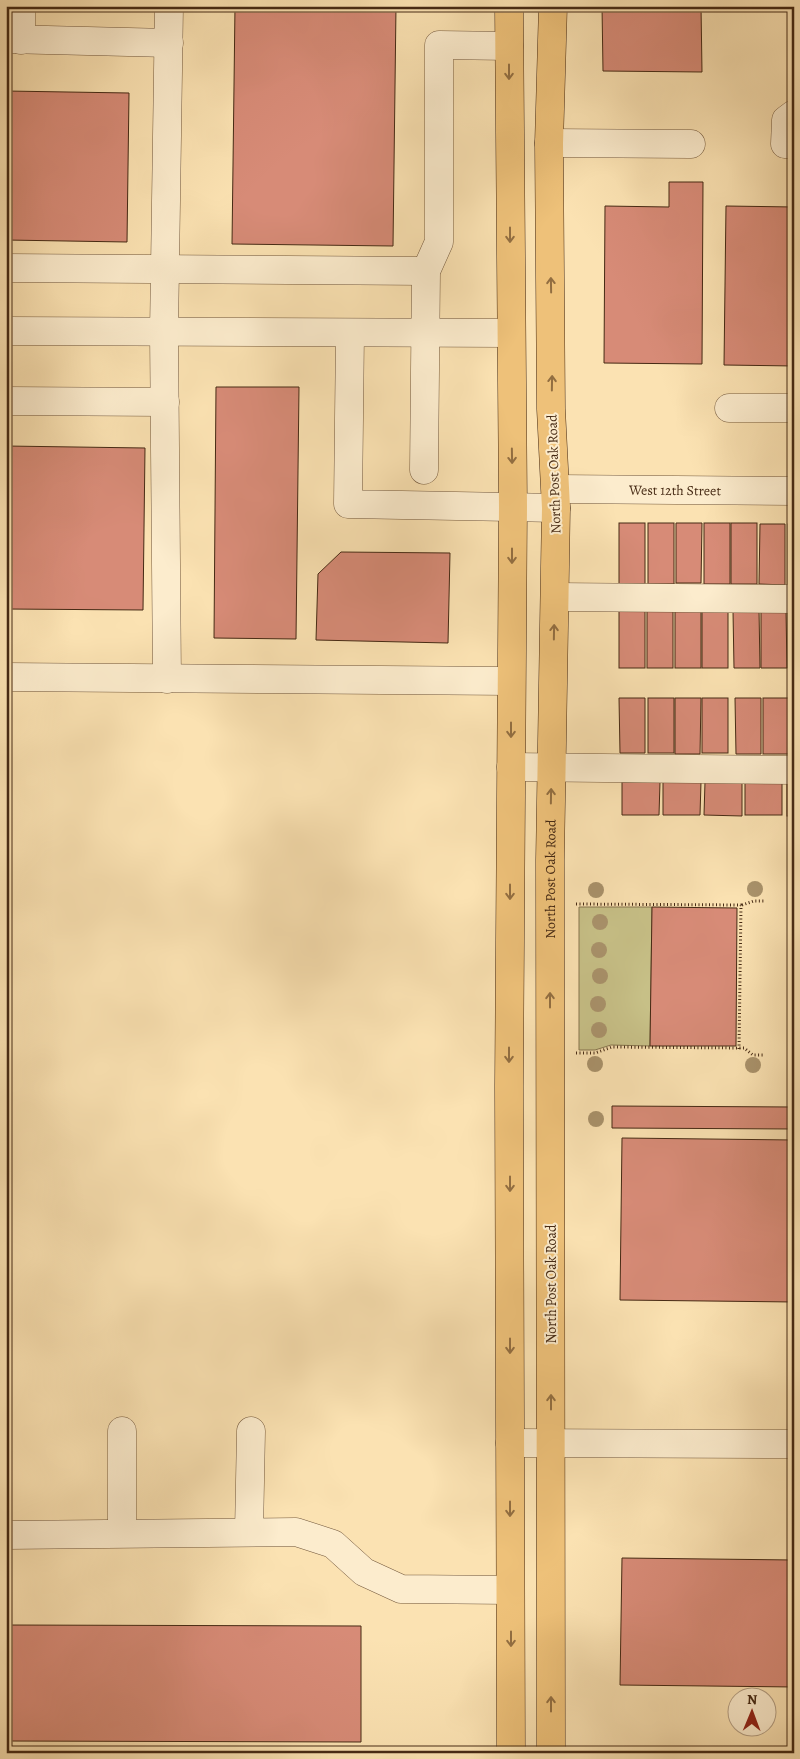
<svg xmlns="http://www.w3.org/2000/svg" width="800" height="1759" viewBox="0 0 800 1759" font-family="Alegreya,serif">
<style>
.green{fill:#c7c087;stroke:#86754e}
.building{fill:#d78b77;stroke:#462a14}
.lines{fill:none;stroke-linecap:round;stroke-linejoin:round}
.minor-casing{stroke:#73583c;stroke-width:29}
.major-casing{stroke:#462a14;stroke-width:29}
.path{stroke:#462a14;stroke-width:3;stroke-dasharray:1 2.5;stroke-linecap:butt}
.minor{stroke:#fceccd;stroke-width:28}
.major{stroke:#eec179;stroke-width:28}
.tree{fill:#a9926b}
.oneway{stroke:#926e41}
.labels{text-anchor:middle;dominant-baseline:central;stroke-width:4;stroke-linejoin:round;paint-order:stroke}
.street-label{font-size:14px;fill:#462a14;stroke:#fceccd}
</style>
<rect width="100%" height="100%" fill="#fbe2b2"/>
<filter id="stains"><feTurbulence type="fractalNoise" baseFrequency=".004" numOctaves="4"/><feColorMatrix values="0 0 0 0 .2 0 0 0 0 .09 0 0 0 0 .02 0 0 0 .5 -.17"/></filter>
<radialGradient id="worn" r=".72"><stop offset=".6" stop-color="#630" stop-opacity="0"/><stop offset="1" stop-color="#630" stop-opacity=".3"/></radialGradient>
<polygon class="green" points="579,907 652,907 650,1046 611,1045 595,1050 579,1050"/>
<g class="building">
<polygon points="235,6 396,6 393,246 232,244"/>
<polygon points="602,6 701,6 702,72 603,71"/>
<polygon points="6,91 129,93 127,242 6,240"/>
<polygon points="669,182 703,182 702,364 604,363 605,206 669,207"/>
<polygon points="726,206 794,207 794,366 724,365"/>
<polygon points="216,387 299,387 296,639 214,638"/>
<polygon points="6,446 145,448 143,610 6,609"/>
<rect x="619" y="523" width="26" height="61"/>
<rect x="648" y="523" width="26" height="61"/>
<polygon points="676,523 702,523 701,583 676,583"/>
<rect x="704" y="523" width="26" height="61"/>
<rect x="731" y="523" width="26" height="61"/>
<polygon points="760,524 785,524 785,585 759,584"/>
<rect x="788" y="524" width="6" height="60"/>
<polygon points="341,552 450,553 448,643 316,640 318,574"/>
<rect x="619" y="610" width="26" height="58"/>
<rect x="647" y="610" width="26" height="58"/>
<rect x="675" y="610" width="26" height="58"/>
<rect x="702" y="610" width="26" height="58"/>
<polygon points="759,610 760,668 734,668 733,611"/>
<polygon points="761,610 786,611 787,668 761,668"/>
<rect x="788" y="611" width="6" height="57"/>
<polygon points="619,698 645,698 645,753 620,753"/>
<rect x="648" y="698" width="26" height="55"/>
<polygon points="675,698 701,698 700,754 675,754"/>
<rect x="702" y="698" width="26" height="55"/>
<polygon points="735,698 761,698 761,754 736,754"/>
<rect x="763" y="698" width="26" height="56"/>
<rect x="789" y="698" width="5" height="56"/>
<polygon points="622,782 660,782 659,815 622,815"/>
<polygon points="663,782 701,782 700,815 663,815"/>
<polygon points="705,782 742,782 742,816 704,815"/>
<rect x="745" y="782" width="37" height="33"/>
<rect x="787" y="782" width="7" height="34"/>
<polygon points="652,907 737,908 736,1046 650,1046"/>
<polygon points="612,1106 794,1107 794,1129 612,1128"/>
<polygon points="622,1138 794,1140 794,1302 620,1300"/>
<polygon points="622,1558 794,1560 794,1687 620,1685"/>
<polygon points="6,1625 361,1626 361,1742 6,1741"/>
</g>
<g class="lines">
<g class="minor-casing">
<g id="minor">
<polyline points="21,6 21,40"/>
<polyline points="6,39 169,43"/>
<polyline points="794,114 786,120 785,144 794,144"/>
<polyline points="549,143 691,144"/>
<polyline points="6,268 426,271"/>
<polyline points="6,331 510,333"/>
<polyline points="350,333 348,504 556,508"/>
<polyline points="6,401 165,402"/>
<polyline points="729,408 794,408"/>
<polyline points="424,470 426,271 439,242 439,45 509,46"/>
<path id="s1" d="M556 489 794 491"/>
<polyline points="555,597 794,599"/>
<polyline points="6,677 511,681"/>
<polyline points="167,679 164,332 169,6"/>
<polyline points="511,767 794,770"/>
<polyline points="122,1431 122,1533"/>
<polyline points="510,1443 794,1444"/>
<polyline points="249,1532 251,1431"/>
<polyline points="6,1535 296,1532 333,1544 364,1572 401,1589 510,1590"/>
</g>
</g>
<g class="major-casing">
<g id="major">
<polyline points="509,6 513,507 509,1086 511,1753"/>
<path id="s2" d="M551 1753 550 860 556 508 551 409 549 143 553 6"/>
</g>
</g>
<g class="path">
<polyline points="576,904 741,905 739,1049"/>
<polyline points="742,905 754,901 765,901"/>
<polyline points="576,1053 595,1053 612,1047 744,1048 753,1055 763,1055"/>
</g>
<use href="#minor" class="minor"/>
<use href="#major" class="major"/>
</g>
<g class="tree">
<circle cx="755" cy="889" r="8"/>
<circle cx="596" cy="890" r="8"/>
<circle cx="600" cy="922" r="8"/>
<circle cx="599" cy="950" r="8"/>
<circle cx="600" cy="976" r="8"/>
<circle cx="598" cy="1004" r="8"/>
<circle cx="599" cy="1030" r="8"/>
<circle cx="595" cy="1064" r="8"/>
<circle cx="753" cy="1065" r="8"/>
<circle cx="596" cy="1119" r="8"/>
</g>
<defs><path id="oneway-shaft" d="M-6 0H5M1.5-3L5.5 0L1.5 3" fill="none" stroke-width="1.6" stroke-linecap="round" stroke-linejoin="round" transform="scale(1.25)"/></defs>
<g class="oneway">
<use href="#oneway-shaft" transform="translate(509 72) rotate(90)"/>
<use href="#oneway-shaft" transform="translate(510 235) rotate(90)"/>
<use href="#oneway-shaft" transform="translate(551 285) rotate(-91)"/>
<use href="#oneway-shaft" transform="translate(552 383) rotate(-89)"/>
<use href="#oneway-shaft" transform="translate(512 456) rotate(89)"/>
<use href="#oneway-shaft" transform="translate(512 556) rotate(90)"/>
<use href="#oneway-shaft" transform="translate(554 632) rotate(-89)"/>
<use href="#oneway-shaft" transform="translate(511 730) rotate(90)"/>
<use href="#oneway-shaft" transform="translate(551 796) rotate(-89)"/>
<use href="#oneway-shaft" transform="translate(510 892) rotate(90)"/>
<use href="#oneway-shaft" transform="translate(550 1000) rotate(-90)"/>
<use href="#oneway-shaft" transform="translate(509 1055) rotate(90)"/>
<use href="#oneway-shaft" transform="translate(510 1184) rotate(90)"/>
<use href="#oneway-shaft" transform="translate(510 1346) rotate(90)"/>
<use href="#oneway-shaft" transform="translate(551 1402) rotate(-90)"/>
<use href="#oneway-shaft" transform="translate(510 1509) rotate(90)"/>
<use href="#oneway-shaft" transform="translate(511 1639) rotate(90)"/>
<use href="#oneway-shaft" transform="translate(551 1704) rotate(-90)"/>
</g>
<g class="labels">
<g class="street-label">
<text transform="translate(554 474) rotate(-92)">North Post Oak Road</text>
<text stroke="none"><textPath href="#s1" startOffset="119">West 12th Street</textPath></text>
<text stroke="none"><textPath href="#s2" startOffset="874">North Post Oak Road</textPath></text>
<text transform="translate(551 1284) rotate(-90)">North Post Oak Road</text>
</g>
</g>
<rect width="800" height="1759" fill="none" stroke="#fbe2b2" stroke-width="25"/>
<rect x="8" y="8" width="785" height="1744" fill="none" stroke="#462a14" stroke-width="2.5"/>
<rect x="12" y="12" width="775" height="1734" fill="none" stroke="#462a14"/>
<g transform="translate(752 1712) rotate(1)"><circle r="24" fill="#fceccd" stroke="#b39e83"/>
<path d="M0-4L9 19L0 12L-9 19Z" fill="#8f2418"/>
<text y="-8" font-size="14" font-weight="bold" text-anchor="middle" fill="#462a14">N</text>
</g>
<rect width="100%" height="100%" filter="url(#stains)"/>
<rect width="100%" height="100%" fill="url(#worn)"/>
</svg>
